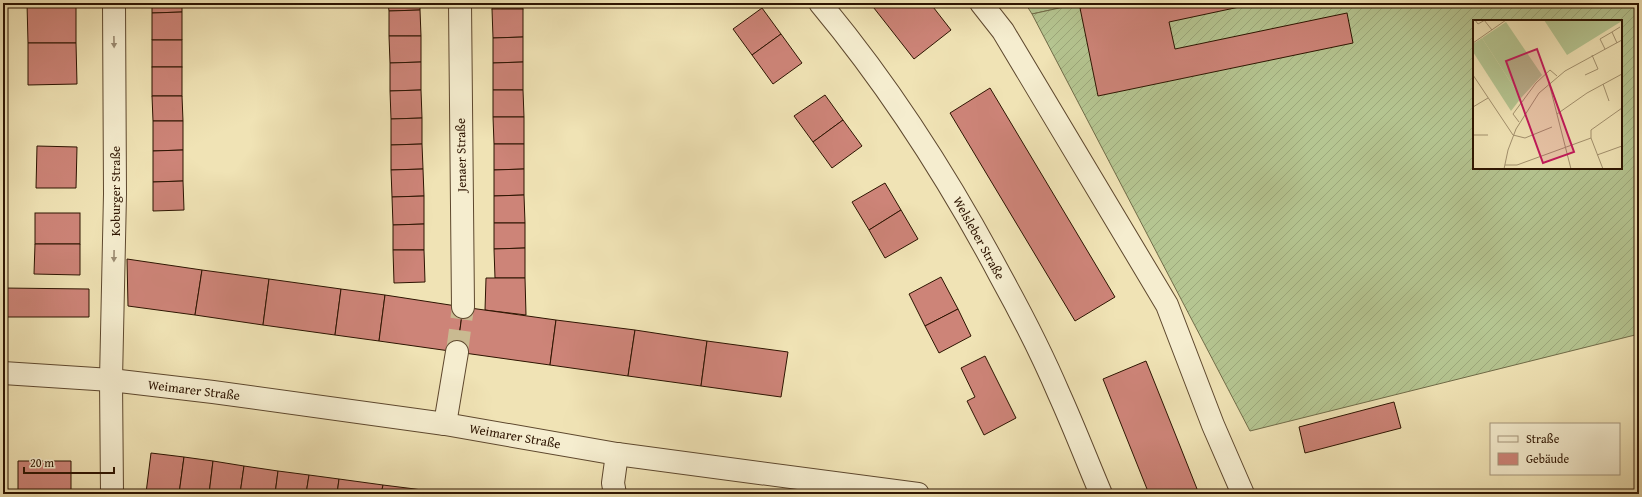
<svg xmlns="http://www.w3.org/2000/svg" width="1642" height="497" viewBox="0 0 1642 497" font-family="'Gentium Book Plus',serif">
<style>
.grass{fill:#b5c591;stroke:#716c49}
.garden{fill:url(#garden-furrows);stroke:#716c49;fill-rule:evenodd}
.building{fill:#cd8478;stroke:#2d1401}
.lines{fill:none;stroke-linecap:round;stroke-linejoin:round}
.minor-tunnel{stroke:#c9ba91;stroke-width:22;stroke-dasharray:22 11;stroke-linecap:butt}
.minor-casing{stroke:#5e482e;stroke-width:24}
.minor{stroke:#f5edcf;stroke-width:22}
.oneway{fill:#9b8b72}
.labels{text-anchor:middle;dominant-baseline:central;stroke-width:3;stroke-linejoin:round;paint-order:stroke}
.street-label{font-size:13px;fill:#2d1401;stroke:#f5edcf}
.inset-road{fill:none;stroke:#a2906d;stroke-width:1}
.view{fill:#c2185b;fill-opacity:0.15;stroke:#c2185b;stroke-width:2}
.inset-edge{fill:none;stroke:#2d1401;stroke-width:2}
</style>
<defs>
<pattern id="garden-furrows" width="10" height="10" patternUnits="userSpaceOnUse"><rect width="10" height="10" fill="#b5c591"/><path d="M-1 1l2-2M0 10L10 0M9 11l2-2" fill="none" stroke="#9ca87b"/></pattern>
</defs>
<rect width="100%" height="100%" fill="#f0e3b5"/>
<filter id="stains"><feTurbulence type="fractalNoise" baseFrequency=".005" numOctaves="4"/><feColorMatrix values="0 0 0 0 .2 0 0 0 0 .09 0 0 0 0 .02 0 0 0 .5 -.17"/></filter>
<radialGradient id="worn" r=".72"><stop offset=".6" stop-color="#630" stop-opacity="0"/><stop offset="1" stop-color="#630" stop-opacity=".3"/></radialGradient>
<polygon class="grass" points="1025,3 1082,3 1032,14"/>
<path class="garden" d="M1082 3H1639V334L1250 431 1032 14ZM1474 21H1621V168H1474Z"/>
<g class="building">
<polygon points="27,3 76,3 76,43 28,43"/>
<polygon points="152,3 182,3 182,12 152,13"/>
<polygon points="388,3 420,3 420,10 389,11"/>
<rect x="492" y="3" width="31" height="6"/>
<polygon points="870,3 930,3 951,30 914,59"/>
<polygon points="1104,3 1258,3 1169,22 1175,49 1347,13 1353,43 1098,96 1080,8"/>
<polygon points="762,8 781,34 752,55 733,29"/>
<polygon points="492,9 523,9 523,37 493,38"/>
<polygon points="420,10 421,36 389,36 389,11"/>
<polygon points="182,12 182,40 152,40 152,13"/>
<polygon points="781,34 802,63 773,84 752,55"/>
<polygon points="389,36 421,36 421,62 390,63"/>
<polygon points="523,37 523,62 493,63 493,38"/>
<rect x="152" y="40" width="30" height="27"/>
<polygon points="28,43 76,43 77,84 28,85"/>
<polygon points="421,62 421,90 390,91 390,63"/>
<polygon points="523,62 523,90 493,90 493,63"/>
<rect x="152" y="67" width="30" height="29"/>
<polygon points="990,88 1115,297 1075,321 950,113"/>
<polygon points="421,90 422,118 391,119 390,91"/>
<polygon points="493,90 523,90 524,117 493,117"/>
<polygon points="825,95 843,120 813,142 794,116"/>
<polygon points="152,96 182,96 183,121 153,121"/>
<polygon points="493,117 524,117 524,144 494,144"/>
<polygon points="422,118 422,144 391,145 391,119"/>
<polygon points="843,120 862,146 832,168 813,142"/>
<polygon points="153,121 183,121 183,150 153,151"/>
<polygon points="422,144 423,169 391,170 391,145"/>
<polygon points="494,144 524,144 524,169 494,170"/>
<polygon points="37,146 77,147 76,188 36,188"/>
<polygon points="183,150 183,181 153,182 153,151"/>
<polygon points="423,169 424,196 392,197 391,170"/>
<polygon points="524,169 524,195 494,196 494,170"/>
<polygon points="183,181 184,210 153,211 153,182"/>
<polygon points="885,183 901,210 869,230 852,202"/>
<polygon points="524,195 525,223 494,223 494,196"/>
<polygon points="424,196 424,224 393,225 392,197"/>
<polygon points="901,210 918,239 885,258 869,230"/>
<rect x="35" y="213" width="45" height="31"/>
<polygon points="494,223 525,223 525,248 494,249"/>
<polygon points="424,224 424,250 393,250 393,225"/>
<polygon points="35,244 80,244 80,275 34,274"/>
<polygon points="525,248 525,278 495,278 494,249"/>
<polygon points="393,250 424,250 425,282 394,283"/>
<polygon points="127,259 202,270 195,315 128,306"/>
<polygon points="202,270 269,279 263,325 195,315"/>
<polygon points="941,277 958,309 925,326 909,294"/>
<polygon points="486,278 525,278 526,315 485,310"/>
<polygon points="269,279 341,289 335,335 263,325"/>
<polygon points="3,288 89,289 89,317 3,317"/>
<polygon points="341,289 385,295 379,341 335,335"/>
<polygon points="385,295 463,307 457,352 379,341"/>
<polygon points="463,307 556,320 550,365 457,352"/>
<polygon points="958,309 971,336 939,353 925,326"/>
<polygon points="556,320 635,330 628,376 550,365"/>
<polygon points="635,330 707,341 701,386 628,376"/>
<polygon points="707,341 788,352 781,397 701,386"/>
<polygon points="985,356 1016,418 984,435 967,401 975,397 961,368"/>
<polygon points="1146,361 1180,446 1199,494 1149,494 1103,379"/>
<polygon points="1394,402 1401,428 1305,453 1299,427"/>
<polygon points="151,453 184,457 179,494 146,493"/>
<polygon points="184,457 213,461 209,494 179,494"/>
<polygon points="18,461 71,461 71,490 80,490 80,494 18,494"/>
<polygon points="213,461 244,466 240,494 209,494"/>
<polygon points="244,466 278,471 275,494 240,494"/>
<polygon points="278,471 309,475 306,494 275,494"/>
<polygon points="309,475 339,479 337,494 306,494"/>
<polygon points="339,479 383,485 381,494 337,494"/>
<polygon points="383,485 415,489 414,494 381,494"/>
<polygon points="415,489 448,494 414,494"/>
</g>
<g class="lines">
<polyline class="minor-tunnel" points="457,352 463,307"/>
<g class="minor-casing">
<g id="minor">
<polyline points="460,3 463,307"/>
<path d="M820 3C890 87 950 181 1001 277 1022 315 1042 354 1059 394 1074 427 1087 461 1101 494"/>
<polyline points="981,3 1003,31 1167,305 1213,425 1243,494"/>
<polyline points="3,373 111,380 213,392 445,424 617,454 918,494"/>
<polyline points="445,424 457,352"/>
<polyline points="112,494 111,380 115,194 114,3"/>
<polyline points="615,494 613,483 617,454"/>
</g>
</g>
<use href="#minor" class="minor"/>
</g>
<defs><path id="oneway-solid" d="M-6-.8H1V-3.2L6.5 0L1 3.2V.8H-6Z"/></defs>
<g class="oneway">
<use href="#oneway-solid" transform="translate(114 42) rotate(89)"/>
<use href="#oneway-solid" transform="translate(114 256) rotate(91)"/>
</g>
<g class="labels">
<g class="street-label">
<text transform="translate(461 155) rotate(-91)">Jenaer Straße</text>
<text transform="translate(115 191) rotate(-90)">Koburger Straße</text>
<text transform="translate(979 238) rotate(61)">Welsleber Straße</text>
<text transform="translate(194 390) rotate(7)">Weimarer Straße</text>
<text transform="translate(515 436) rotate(10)">Weimarer Straße</text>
</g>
</g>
<g transform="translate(1473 20)">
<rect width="149" height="149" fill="#f0e3b5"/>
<path d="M9 18 48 78 38 91 0 32V24Z" fill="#b5c591"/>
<path d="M71 0H149V1L94 35ZM33 2 69 55 48 78 9 18Z" fill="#b5c591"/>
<path class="inset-road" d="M2 0 5 4 12 0M11 0 19 10M0 23 33 0M144 23 139 12 147 7M132 29 127 19 139 12M0 55 40 115 52 118 79 107M112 55 125 49 119 35M76 63 98 149M130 64 136 81M0 87 15 78M84 94 114 73 149 54M46 102 40 94 63 63 77 50 84 56M1 115H15M124 135 149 126M32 145H44L118 118M31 149 35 130 43 109 66 73 92 51 149 20M130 149 118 118V110L149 88"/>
<path class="view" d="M64 29 101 132 70 143 33 41Z"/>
<rect width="149" height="149" class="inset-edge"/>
</g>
<rect width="1642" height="497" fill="none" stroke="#f0e3b5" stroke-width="16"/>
<rect x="4" y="4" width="1634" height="489" fill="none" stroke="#2d1401" stroke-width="2"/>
<rect x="8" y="8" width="1626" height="481" fill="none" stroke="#2d1401"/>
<rect x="1490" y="423" width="130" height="52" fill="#f5edcf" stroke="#a5967d"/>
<rect x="1498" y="436" width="20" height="6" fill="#f5edcf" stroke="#a5967d"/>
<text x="1526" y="443" font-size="12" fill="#2d1401">Straße</text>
<rect x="1498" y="453" width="20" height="12" fill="#cd8478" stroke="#a5967d"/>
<text x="1526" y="463" font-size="12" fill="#2d1401">Gebäude</text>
<path d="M24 467v6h90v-6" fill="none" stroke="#2d1401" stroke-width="2"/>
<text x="30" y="467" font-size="12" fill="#2d1401" stroke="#f5edcf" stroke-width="3" paint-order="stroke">20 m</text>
<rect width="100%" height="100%" filter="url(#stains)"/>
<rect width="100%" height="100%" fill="url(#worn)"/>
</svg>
